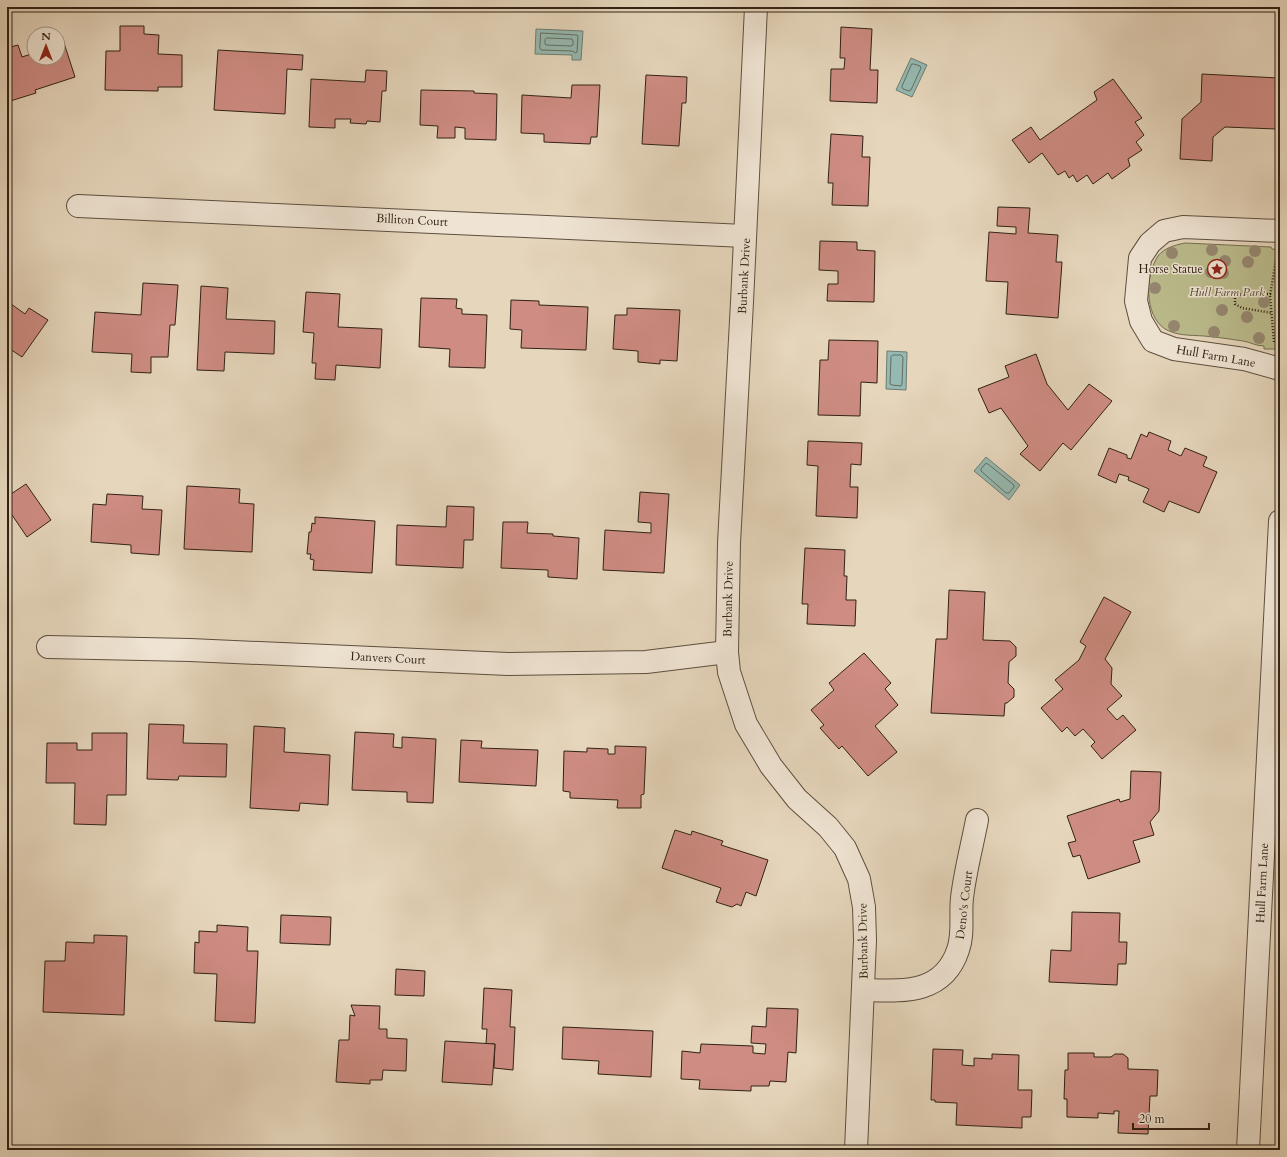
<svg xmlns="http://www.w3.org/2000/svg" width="1287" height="1157" viewBox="0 0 1287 1157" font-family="Cardo,serif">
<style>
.green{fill:#bbbc8d;stroke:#766f51}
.water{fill:#96b9b1;stroke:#6e7d73}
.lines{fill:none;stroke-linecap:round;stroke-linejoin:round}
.shore{stroke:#646e63;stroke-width:1}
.building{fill:#ce8c83;stroke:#312215}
.minor-casing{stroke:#5e4f3f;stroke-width:24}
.path{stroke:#312215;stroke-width:2.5;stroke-dasharray:1 2;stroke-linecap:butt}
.minor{stroke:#efe4d3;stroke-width:22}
.tree{fill:#968871}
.labels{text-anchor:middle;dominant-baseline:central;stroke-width:3;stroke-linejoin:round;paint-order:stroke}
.street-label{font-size:12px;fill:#312215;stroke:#efe4d3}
.poi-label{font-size:12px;fill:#312215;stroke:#efe4d3;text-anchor:end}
.park-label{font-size:12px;font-style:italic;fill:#544833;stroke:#efe4d3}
</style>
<rect width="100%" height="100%" fill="#e6d6bc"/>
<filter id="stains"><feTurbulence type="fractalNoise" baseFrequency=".005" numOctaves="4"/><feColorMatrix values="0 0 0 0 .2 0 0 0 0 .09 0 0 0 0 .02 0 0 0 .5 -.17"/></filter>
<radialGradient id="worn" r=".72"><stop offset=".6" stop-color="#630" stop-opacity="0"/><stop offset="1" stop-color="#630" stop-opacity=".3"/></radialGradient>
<path class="green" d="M1185 243 1271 247 1272 249 1280 250V349H1264V346C1256 346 1250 342 1243 341 1230 339 1217 337 1204 336 1190 335 1177 336 1165 329 1144 315 1145 275 1158 256 1164 248 1175 245 1185 243Z"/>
<g class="water">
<polygon points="536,29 583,31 581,60 572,60 572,55 535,54"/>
<polygon points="911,58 927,65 912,97 896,90"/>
<polygon points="887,351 907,352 906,390 886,389"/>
<polygon points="986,457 1020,485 1009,500 974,471"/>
</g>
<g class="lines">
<g class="shore">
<polygon points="541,33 577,35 578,36 577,52 576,53 572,51 541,50 540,48"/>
<polygon points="547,38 572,39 573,41 573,45 571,46 546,45 545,44 545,40"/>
<polygon points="912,64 914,64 920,66 921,68 911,90 909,91 903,89 902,87"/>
<polygon points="893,355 901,355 903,357 902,384 901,386 892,385 890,384 891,357"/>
<polygon points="988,464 1014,485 1014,487 1009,493 1006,493 981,471 981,469 985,464"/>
</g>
</g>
<g class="building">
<polygon points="120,26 144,26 144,34 159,35 158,54 182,55 182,87 158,87 158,91 105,90 106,51 120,51"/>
<polygon points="841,27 872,29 870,70 878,70 877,103 830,101 831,69 844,69 845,58 840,58"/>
<polygon points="64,43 75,77 35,90 36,93 7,102 7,48 18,45 22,57 34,53 34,58 58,58 58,45"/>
<polygon points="218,50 303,55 302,70 287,69 285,114 214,110"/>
<polygon points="366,70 387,71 386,91 382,91 380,122 367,121 366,124 350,123 351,119 335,119 335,128 309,127 311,79 365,82"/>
<polygon points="1202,74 1278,78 1276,129 1225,127 1213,137 1212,161 1180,159 1182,119 1201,102"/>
<polygon points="646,75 687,77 686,103 682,103 679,146 642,144"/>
<polygon points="1113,79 1142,118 1135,122 1144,135 1136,142 1142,150 1128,159 1130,166 1112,179 1108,173 1093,184 1087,175 1077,182 1073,175 1069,178 1065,171 1058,175 1042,153 1029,163 1012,140 1031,127 1040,140 1097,100 1094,92"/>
<polygon points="572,85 600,85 597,137 591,137 590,144 544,142 544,134 521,133 522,95 571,98"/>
<polygon points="421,90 474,91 474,93 497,94 496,140 465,139 465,128 455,127 455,138 437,138 438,126 420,125"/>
<polygon points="831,134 863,136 862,157 870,157 868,206 832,205 833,183 828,183"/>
<polygon points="998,207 1030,208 1028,233 1058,235 1056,262 1062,262 1058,318 1006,314 1008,282 986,281 989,232 1016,234 1016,227 997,226"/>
<polygon points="820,241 857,242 857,250 875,251 874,302 827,301 828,284 838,284 838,271 819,270"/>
<polygon points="143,283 178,285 175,325 170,325 168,357 151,357 151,373 131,372 132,354 92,352 95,312 141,315"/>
<polygon points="201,286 228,288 226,319 275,321 274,354 225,352 224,371 197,370"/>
<polygon points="306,292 340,294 338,327 382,329 380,368 336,365 335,380 315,379 316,363 312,363 314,333 303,332"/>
<polygon points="421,298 457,299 456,308 462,309 462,314 487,315 485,368 449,367 450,349 419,347"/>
<polygon points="511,300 539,301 539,305 588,307 586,350 521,348 522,330 510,329"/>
<polygon points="7,301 25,314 29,308 48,320 22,357 7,347"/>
<polygon points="627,308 680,310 677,361 660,360 660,364 638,362 638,351 613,349 615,315 627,315"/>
<polygon points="829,340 878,341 877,383 861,382 860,416 818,415 820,360 828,360"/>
<polygon points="1036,354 1047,384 1068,410 1089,384 1112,401 1071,450 1063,443 1040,471 1020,454 1028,446 1001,408 989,413 978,389 1009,377 1005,366"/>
<polygon points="1149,432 1171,441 1168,450 1181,456 1185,448 1207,457 1203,466 1217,472 1199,513 1169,501 1164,512 1143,502 1149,489 1128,480 1129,477 1119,474 1116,483 1098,475 1109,448 1127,455 1127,458 1131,459 1141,434 1147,437"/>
<polygon points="808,441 862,443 861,465 851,464 850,487 858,487 857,518 816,516 818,466 807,465"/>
<polygon points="26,484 51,520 27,537 12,515 7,518 7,488 11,494"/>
<polygon points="187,486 240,489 239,503 254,504 252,552 184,549"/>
<polygon points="640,492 669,494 664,573 603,570 605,530 651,533 651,523 638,522"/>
<polygon points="107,494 143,496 142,509 162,510 159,555 131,553 131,545 91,542 93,504 106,505"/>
<polygon points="447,506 474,507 473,540 464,540 463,568 396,565 397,525 446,527"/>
<polygon points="315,517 375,521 372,573 313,570 314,560 310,559 311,554 307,554 309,532 311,532 312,523 315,524"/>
<polygon points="503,522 528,522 527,533 553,534 553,536 579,538 577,579 548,577 548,570 501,568"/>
<polygon points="805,548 845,550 844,576 847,576 846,600 856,600 855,626 807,624 808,604 802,604"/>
<polygon points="949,590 985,592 983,640 1010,641 1016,647 1016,656 1009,662 1008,683 1014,689 1014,697 1007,703 1005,703 1004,716 931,713 936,639 947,639"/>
<polygon points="1104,597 1131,612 1105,659 1112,668 1111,684 1122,696 1107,709 1117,720 1123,715 1136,730 1102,759 1091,746 1095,742 1083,729 1075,736 1067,727 1062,732 1041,708 1063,689 1055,680 1079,660 1086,646 1080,642"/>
<polygon points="864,653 891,683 885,689 898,705 875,726 897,752 868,776 842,746 839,749 820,728 824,725 811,710 834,690 829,683"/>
<polygon points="149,724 184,725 183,743 227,744 226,777 179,776 178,780 147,779"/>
<polygon points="254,726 285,728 284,752 330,755 328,805 300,803 299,811 250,808"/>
<polygon points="355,732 394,734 393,747 402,748 402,737 436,739 433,803 407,802 407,792 352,790"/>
<polygon points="92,733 127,733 126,795 107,795 106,825 74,824 75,783 46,783 47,743 77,743 77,750 92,750"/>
<polygon points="461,740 482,741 481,748 538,750 536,786 459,782"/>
<polygon points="615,746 646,747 644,794 641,795 641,808 617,808 618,800 570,798 570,792 563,791 564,751 587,752 587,748 608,749 608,754 615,754"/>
<polygon points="1131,771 1161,772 1159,811 1150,822 1154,835 1133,841 1140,862 1088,879 1080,855 1073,857 1068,843 1076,841 1067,816 1119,799 1120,802 1130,799"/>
<polygon points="675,830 691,835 692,831 723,841 721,845 768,860 756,896 746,892 741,906 737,904 732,907 716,902 721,888 662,868"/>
<polygon points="1072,912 1120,913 1119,942 1127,942 1126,964 1118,964 1117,985 1049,982 1051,950 1071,951"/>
<polygon points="281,915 331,917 330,945 280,943"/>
<polygon points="217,925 248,927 247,951 258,951 255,1023 215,1021 217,974 194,973 195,942 199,943 199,931 217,932"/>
<polygon points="94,935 127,936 124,1015 43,1012 45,961 65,961 66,942 94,943"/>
<polygon points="396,969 425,971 424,996 395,995"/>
<polygon points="484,988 512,990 510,1027 515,1027 513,1070 494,1068 495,1044 486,1044 487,1029 482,1029"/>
<polygon points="351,1005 380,1006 379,1029 387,1029 387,1038 407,1039 406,1071 383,1070 382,1080 370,1080 370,1084 336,1082 339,1040 349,1040 350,1015 355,1016"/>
<polygon points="767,1008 798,1009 796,1053 788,1052 786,1082 770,1081 769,1086 751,1086 751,1091 699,1089 700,1080 681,1079 682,1051 700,1053 701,1044 753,1046 753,1053 765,1054 766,1044 751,1043 752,1026 766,1027"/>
<polygon points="563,1027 653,1031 651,1077 598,1074 599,1061 562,1059"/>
<polygon points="445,1041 495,1044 492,1085 442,1082"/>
<polygon points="933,1049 963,1050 962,1065 974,1066 974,1058 992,1059 992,1054 1019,1055 1018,1090 1032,1090 1031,1117 1022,1117 1022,1128 956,1125 957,1103 935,1102 935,1100 931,1100"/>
<polygon points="1068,1053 1094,1053 1094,1057 1111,1057 1115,1054 1123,1054 1128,1058 1128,1069 1158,1070 1157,1096 1150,1096 1148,1134 1118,1133 1119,1111 1114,1111 1114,1114 1098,1113 1098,1118 1067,1117 1067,1099 1064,1099 1065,1070 1068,1070"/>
</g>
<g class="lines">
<g class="minor-casing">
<g id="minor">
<polyline points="756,7 742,302 729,543 727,652 729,672 746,724 771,766 797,799 828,827 845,848 859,879 864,907 865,940 856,1150"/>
<polyline points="78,206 745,236"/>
<polyline points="1280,231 1183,227 1164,231 1150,243 1140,258 1136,301 1141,321 1153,341 1174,349 1244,359 1280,369"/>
<polyline points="48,647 190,650 508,664 646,662 727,652"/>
<path d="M864 990C902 991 943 995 958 950 964 934 960 915 962 898 965 872 972 846 977 820"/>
<polyline points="1248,1150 1280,521"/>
</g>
</g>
<g class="path">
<polyline points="1271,294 1235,295 1235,304 1242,308 1272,313"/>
<polyline points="1274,342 1270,296 1277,254"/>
</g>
<use href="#minor" class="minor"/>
</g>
<g class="tree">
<circle cx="1212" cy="250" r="6"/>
<circle cx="1255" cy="251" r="6"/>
<circle cx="1172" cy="253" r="6"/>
<circle cx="1225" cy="261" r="6"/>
<circle cx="1248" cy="262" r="6"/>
<circle cx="1211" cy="272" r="6"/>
<circle cx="1223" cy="273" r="6"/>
<circle cx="1155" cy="288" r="6"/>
<circle cx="1264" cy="302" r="6"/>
<circle cx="1222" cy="310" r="6"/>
<circle cx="1247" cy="317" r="6"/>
<circle cx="1174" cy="326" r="6"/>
<circle cx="1214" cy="332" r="6"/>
<circle cx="1259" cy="338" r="6"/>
</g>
<defs>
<g id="sight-ring" transform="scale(1)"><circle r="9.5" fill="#efe4d3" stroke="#8f2418" stroke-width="1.5"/><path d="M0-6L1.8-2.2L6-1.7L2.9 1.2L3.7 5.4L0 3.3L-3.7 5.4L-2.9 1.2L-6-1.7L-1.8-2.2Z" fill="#8f2418"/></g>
</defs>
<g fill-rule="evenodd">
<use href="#sight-ring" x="1217" y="269"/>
</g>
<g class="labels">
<g class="street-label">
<text transform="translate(412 220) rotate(3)">Billiton Court</text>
<text transform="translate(744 276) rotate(-87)">Burbank Drive</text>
<text transform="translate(1216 356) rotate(10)">Hull Farm Lane</text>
<text transform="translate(728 599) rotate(-89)">Burbank Drive</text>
<text transform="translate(388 658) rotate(3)">Danvers Court</text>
<text transform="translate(1262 883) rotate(-87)">Hull Farm Lane</text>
<text transform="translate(964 905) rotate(-83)">Deno's Court</text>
<text transform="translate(863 941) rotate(-91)">Burbank Drive</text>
</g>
<g class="poi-label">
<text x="1203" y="269">Horse Statue</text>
</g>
<g class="park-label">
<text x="1227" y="292">Hull Farm Park</text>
</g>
</g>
<rect width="1287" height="1157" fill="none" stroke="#e6d6bc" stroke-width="24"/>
<rect x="8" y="8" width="1271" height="1141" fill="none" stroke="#312215" stroke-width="2"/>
<rect x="12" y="12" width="1263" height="1133" fill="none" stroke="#312215"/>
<g transform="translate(46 46)"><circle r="19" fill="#efe4d3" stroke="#a39687"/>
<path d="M0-3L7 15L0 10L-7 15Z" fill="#8f2418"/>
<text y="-6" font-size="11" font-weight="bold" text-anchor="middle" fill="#312215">N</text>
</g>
<path d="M1133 1123v6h76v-6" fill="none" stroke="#312215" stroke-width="2"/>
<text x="1139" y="1123" font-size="12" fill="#312215" stroke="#efe4d3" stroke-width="3" paint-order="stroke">20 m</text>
<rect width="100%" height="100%" filter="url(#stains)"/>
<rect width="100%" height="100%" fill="url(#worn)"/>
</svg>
